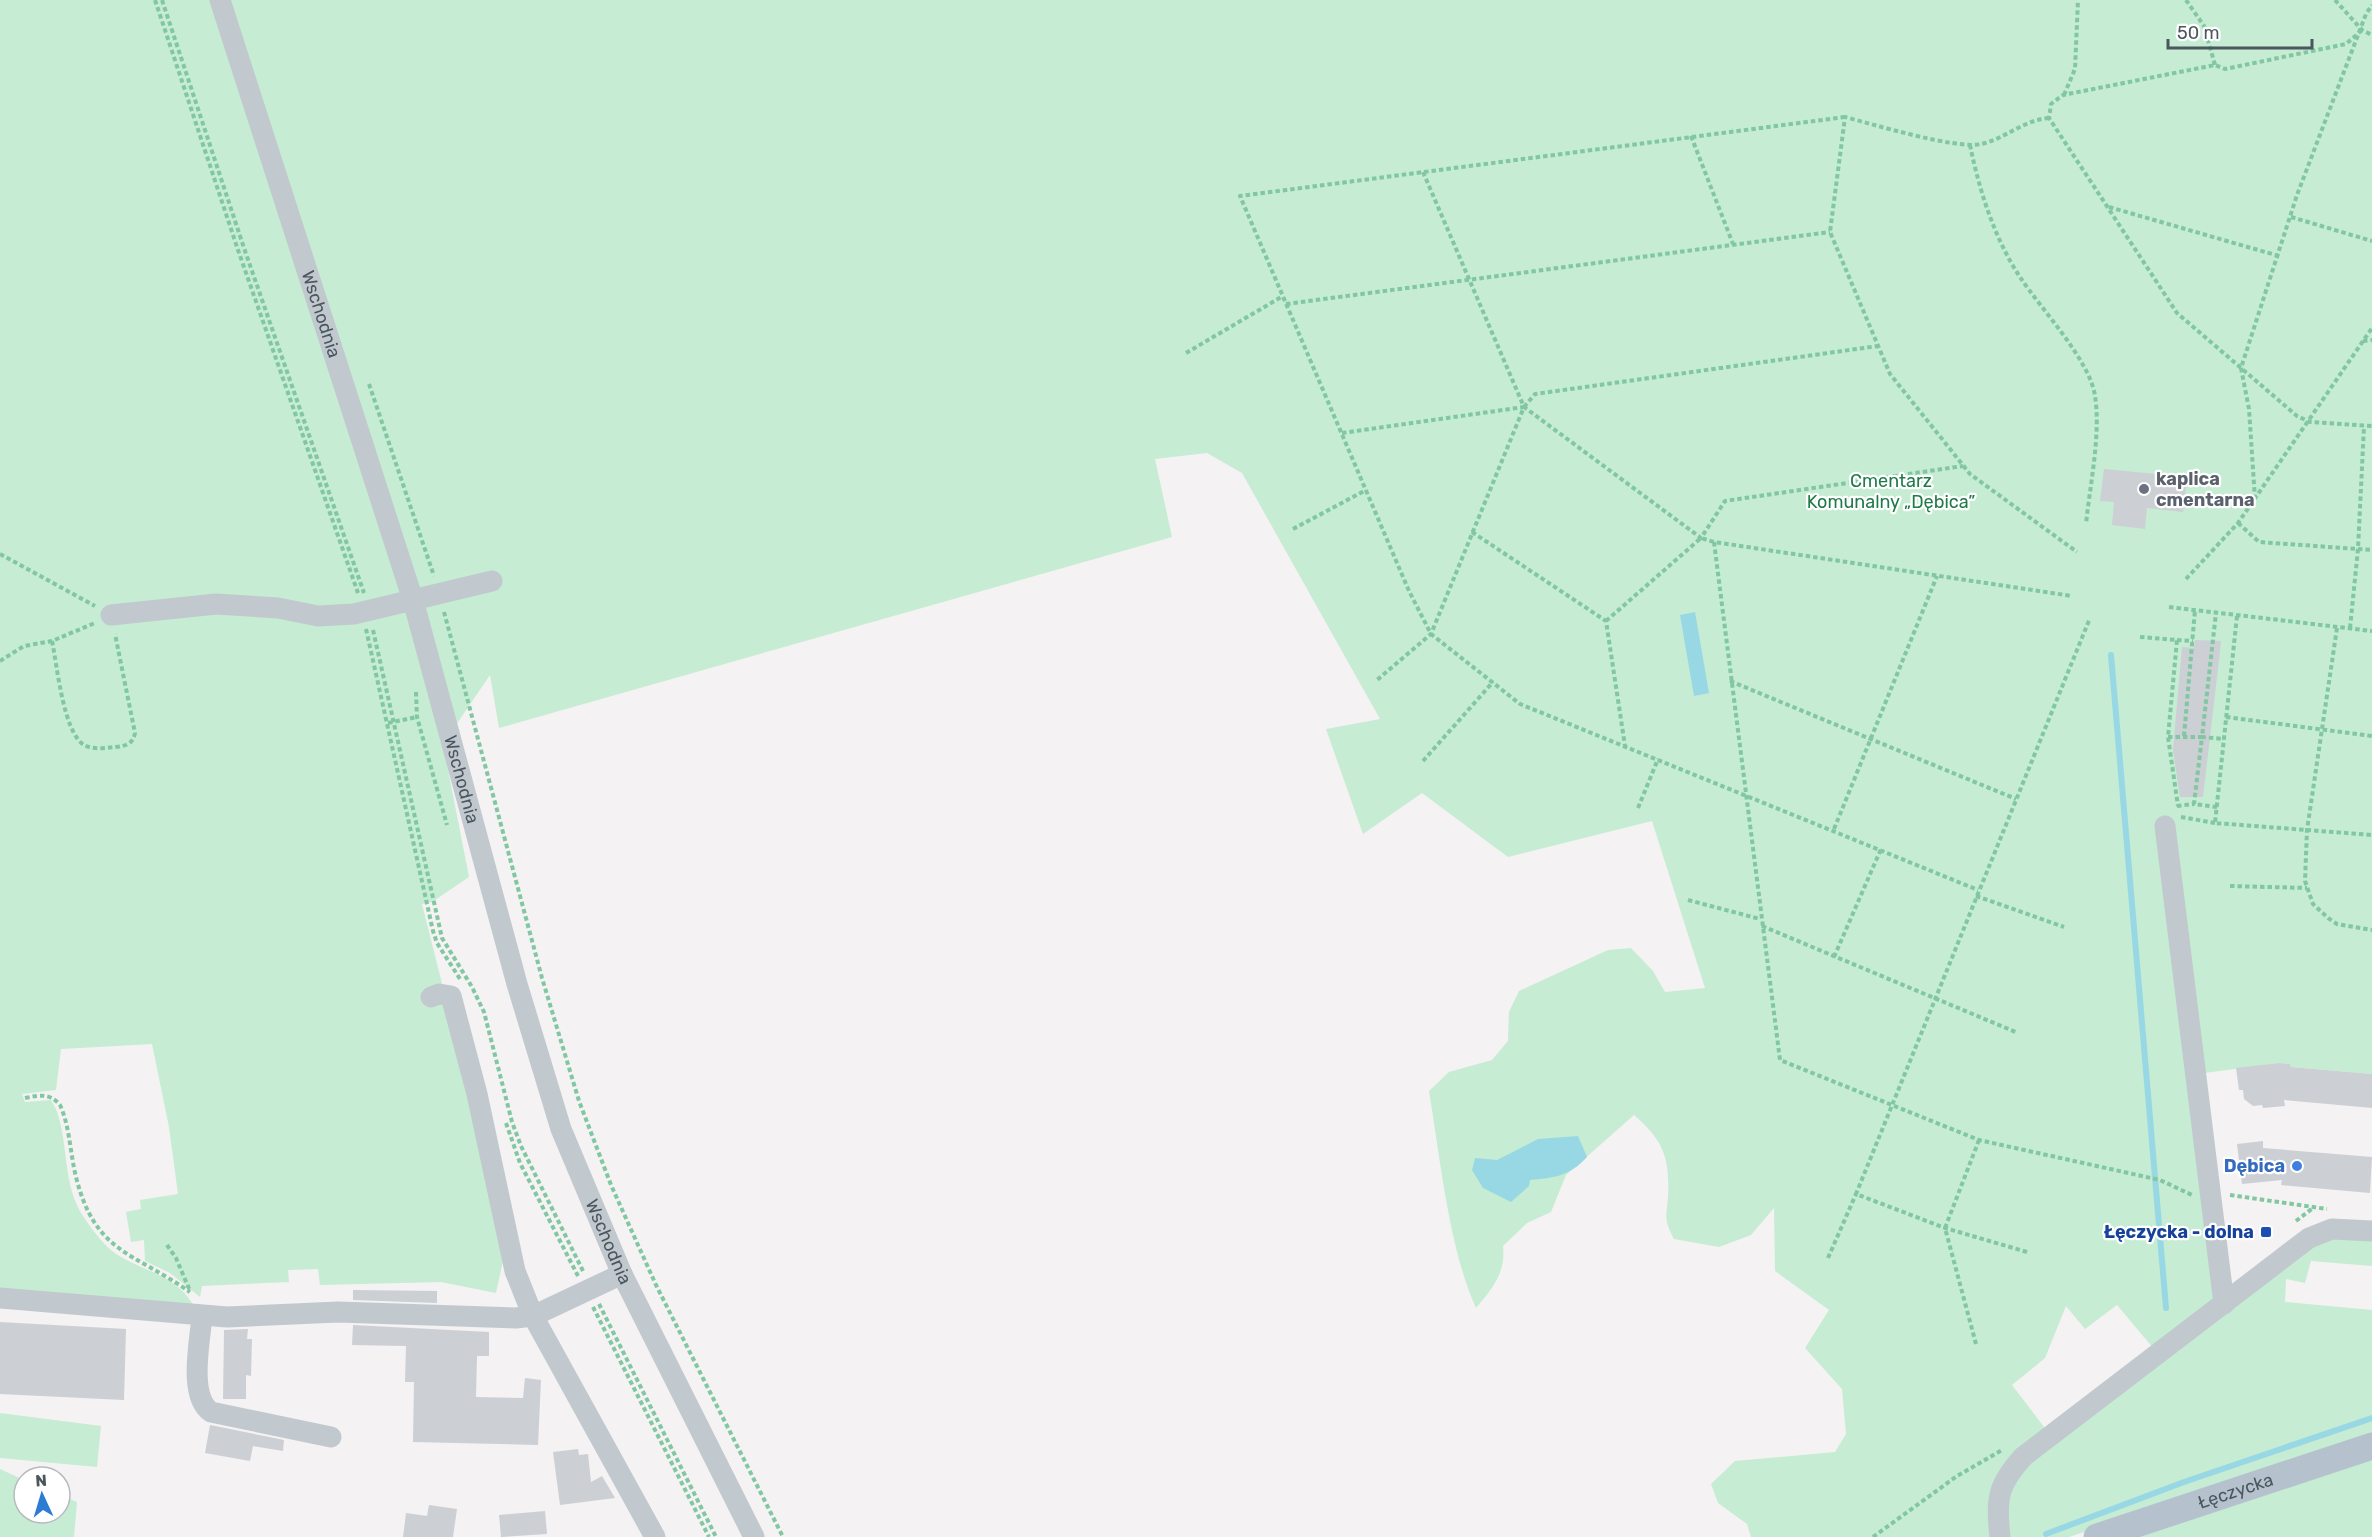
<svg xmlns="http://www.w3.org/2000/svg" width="2372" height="1537" viewBox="0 0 2372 1537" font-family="Rubik,sans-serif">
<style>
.green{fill:#c6ecd3;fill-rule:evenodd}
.water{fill:#98d8e4}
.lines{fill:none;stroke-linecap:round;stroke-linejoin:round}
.stream{stroke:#98d8e4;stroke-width:6}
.building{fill:#cccfd4}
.path{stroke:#81c7a2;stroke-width:4;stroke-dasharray:4.5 3;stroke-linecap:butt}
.minor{stroke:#c1c9cf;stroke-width:21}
.major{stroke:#b5c2cd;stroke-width:27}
.worship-dot{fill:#6b7280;stroke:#fff;stroke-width:2}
.shop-dot{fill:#3f7fe0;stroke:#fff;stroke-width:2}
.transit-dot{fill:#1a4fb4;stroke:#fff;stroke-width:2}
.labels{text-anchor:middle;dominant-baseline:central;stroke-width:4.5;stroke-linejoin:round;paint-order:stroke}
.street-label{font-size:18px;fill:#4b565e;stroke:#fff}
.worship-label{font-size:18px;font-weight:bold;fill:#5b616d;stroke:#fff;text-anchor:start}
.park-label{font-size:18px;fill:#217a4a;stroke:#fff}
.shop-label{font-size:18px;font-weight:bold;fill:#366cbe;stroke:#fff;text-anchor:end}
.transit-label{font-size:18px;font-weight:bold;fill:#164399;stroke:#fff;text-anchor:end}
</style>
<rect width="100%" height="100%" fill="#f4f2f2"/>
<g class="green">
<path d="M0 0H2372V1074L2291 1067 2290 1064 2279 1063 2197 1074 2224 1303 2296 1248 2372 1231V1266L2311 1261 2305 1283 2286 1279 2285 1302 2372 1310V1436L2069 1537H1751L1747 1524 1718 1503 1711 1484 1735 1461 1835 1452 1846 1434 1842 1389 1805 1348 1829 1310 1775 1271 1774 1208 1751 1235 1719 1247 1674 1239C1664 1220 1666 1219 1668 1198 1670 1158 1664 1141 1634 1115L1566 1175 1551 1212 1527 1223 1503 1246C1506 1272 1493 1288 1476 1308 1449 1249 1440 1156 1429 1091L1449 1072 1492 1060 1508 1041 1509 1012 1519 991 1608 950 1631 948 1653 971 1665 992 1705 988 1652 821 1508 857 1422 793 1363 834 1326 729 1380 719 1242 473 1207 453 1155 459 1172 537 499 728 490 675 443 744 469 877 432 902 422 904 466 1079 504 1256 496 1293 441 1282 320 1285 318 1269 288 1270 289 1282 202 1286 200 1297 170 1273 145 1261 144 1240 131 1242 126 1212 141 1209 140 1200 178 1194 169 1127 152 1044 61 1049 56 1090 22 1094 25 1102 51 1100 56 1109C69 1143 62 1184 83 1216 91 1228 104 1246 116 1254 144 1272 178 1275 194 1307L0 1290ZM2117 1305 2159 1355 2051 1436 2012 1385 2045 1358 2066 1306 2085 1329Z"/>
<polygon points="0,1413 101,1426 97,1467 0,1458"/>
<polygon points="2372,1454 2372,1537 2122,1537"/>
<polygon points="0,1469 24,1480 24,1513 60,1513 60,1495 77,1502 74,1537 0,1537"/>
</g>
<g class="water">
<polygon points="1695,612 1709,693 1694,696 1680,615"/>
<path d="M1578 1136 1587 1157C1570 1176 1554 1178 1530 1180L1529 1186 1511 1202 1483 1188 1472 1170 1475 1158 1497 1160 1538 1139Z"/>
</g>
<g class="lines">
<g class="stream">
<polyline points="2111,655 2166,1308"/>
<polyline points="2046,1534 2184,1482 2372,1418"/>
</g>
</g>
<g class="building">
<polygon points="2104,469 2187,477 2183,512 2147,508 2145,529 2112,525 2114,502 2100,501"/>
<polygon points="2195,640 2221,641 2219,660 2203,797 2180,797 2173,750 2182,647 2194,648"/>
<polygon points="2279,1063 2290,1064 2291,1067 2372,1074 2372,1108 2284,1100 2285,1106 2263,1108 2262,1105 2253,1106 2244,1099 2243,1090 2239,1090 2236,1068"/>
<polygon points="2263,1141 2263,1148 2372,1157 2370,1193 2281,1185 2282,1180 2242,1184 2237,1144"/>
<polygon points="353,1290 437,1291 437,1303 353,1300"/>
<polygon points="0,1322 126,1329 124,1400 0,1394"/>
<polygon points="353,1325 489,1332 489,1356 477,1356 476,1397 523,1398 525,1378 541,1380 538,1445 413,1442 414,1382 405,1382 406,1346 352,1345"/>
<polygon points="248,1329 247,1339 252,1339 251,1376 246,1375 246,1399 223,1399 224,1330"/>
<polygon points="210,1425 284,1440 283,1451 253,1446 250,1461 205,1453"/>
<polygon points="578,1449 579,1455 588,1454 591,1482 602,1476 615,1498 560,1505 553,1452"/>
<polygon points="429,1505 457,1509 453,1537 403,1537 406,1513 427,1516"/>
<polygon points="545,1511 547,1534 501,1537 499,1515"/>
</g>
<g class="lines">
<g class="path">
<polyline points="155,0 238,250 358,593"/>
<polyline points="162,0 244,248 364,593"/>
<polyline points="2186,0 2204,26 2215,65"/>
<polyline points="2335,0 2362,30 2372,35"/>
<polyline points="2362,30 2346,44 2225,69 2215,65 2063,95 2051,104 2049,118 2177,313 2297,416 2310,422 2372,426"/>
<polyline points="2064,95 2075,69 2078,0"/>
<polyline points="1845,117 1240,196 1409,591 1431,634 1520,704 1978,890"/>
<path d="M2049 118C2023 120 2005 139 1981 144 1958 150 1872 124 1845 117L1830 232 1890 374 1970 474 2077 552"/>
<polyline points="1691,136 1733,244"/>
<path d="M1970 145C1979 189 1994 238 2020 277 2040 308 2090 360 2095 396 2101 434 2090 485 2086 524"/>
<polyline points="1423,172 1524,407 1701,538 1725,501 1963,466"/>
<polyline points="2109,207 2279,256"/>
<polyline points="2291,217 2372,241"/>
<polyline points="1286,304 1830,232"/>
<polyline points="2363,341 2372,340"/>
<polyline points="1186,353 1283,296"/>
<polyline points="369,384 434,576"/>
<polyline points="1524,407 1535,394 1878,346"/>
<polyline points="1342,433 1524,407 1431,634 1377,680"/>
<polyline points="2255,499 2249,409 2241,368 2297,195 2366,14 2372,5"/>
<polyline points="2238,523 2259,542 2372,550"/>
<polyline points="1293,529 1366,490"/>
<polyline points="1472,532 1606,621 1625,746"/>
<polyline points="1714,542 1780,1060 1979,1140 2160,1180 2192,1195"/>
<polyline points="0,554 95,606"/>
<polyline points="2186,579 2238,523 2372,328"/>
<polyline points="2169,607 2372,631"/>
<polyline points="444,612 542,978 579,1101 611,1185 656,1285 783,1537"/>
<polyline points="2237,616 2215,823 2372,835"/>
<polyline points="1606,621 1701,538 1714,542 2072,596"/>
<polyline points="2337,628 2307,830 2305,881 2313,904 2328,918 2337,924 2372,930"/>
<polyline points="2350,628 2358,549 2364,426"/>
<polyline points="366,629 433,931 437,943 460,979"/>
<polyline points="373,630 442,938 472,987 484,1012 512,1122 521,1146 583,1271"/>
<polyline points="2140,637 2177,640 2168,737 2178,806"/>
<polyline points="2177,640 2193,641"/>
<path d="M52 641C57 664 63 732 84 745 93 750 105 748 115 747 126 746 133 744 135 733L115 634"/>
<polyline points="0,661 24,646 52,641 95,623"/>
<polyline points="1730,681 2016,799"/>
<polyline points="416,692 417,717 447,825"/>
<polyline points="2226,717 2372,736"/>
<polyline points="388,723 417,717"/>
<polyline points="2184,736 2195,610"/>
<polyline points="2168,737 2202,737 2216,613"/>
<polyline points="1423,761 1493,682"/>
<polyline points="2177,806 2194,804"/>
<polyline points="2217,807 2194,804 2202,737 2224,739"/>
<polyline points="1638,808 1658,759"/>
<polyline points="2181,817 2215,823"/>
<polyline points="1834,829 1937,576"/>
<polyline points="2230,886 2307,888"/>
<polyline points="1976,896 2064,927"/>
<polyline points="1688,900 1760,919"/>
<polyline points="1762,926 2018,1033"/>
<polyline points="1834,957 1881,849"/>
<path d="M25 1098C40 1095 50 1093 60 1105 70 1127 70 1153 76 1177 95 1253 133 1252 190 1292"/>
<polyline points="506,1123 520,1163 578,1276"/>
<polyline points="2230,1195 2327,1209"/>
<polyline points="2296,1221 2313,1208"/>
<polyline points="167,1245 176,1258 190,1291"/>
<polyline points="2027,1252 1945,1228 1856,1194 2090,618"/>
<polyline points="1828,1258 1856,1194"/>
<polyline points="599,1304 716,1537"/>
<polyline points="593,1307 709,1537"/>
<polyline points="1976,1344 1945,1228 1979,1140"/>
<polyline points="1873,1537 1957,1476 2002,1450"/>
</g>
<g class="minor">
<path id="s1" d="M220 0 413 600 517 984 561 1129 622 1274 754 1537"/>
<polyline points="111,615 216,604 278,608 318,616 354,614 492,581"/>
<polyline points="2165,826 2224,1304"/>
<polyline points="431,997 439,994 451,996 477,1094 515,1271 533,1316 655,1537"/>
<polyline points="0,1298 227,1317 338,1312 516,1318 533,1316 622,1274"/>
<path d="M202 1316C200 1341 188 1397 211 1412L331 1437"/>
<path d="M2000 1537C1996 1499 1997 1485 2024 1456L2309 1238 2332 1229 2372 1231"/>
</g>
<path class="major" id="s2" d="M2097 1537 2372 1446"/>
</g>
<circle class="worship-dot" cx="2144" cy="489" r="6"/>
<circle class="shop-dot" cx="2297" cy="1166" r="6"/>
<rect class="transit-dot" x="2260" y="1226" width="12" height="12" rx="3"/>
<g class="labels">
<g class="street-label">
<text stroke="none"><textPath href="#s1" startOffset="330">Wschodnia</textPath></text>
<text stroke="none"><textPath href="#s1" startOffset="816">Wschodnia</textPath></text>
<text stroke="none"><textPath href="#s1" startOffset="1302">Wschodnia</textPath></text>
<text stroke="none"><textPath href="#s2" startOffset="146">Łęczycka</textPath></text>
</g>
<g class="worship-label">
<text x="2156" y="479">kaplica<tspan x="2156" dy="21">cmentarna</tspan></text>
</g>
<g class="park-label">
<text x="1891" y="481">Cmentarz<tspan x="1891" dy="21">Komunalny „Dębica”</tspan></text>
</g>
<g class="shop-label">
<text x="2285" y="1166">Dębica</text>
</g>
<g class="transit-label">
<text x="2254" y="1232">Łęczycka - dolna</text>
</g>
</g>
<g transform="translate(42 1495) rotate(356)"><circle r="28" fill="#ffffff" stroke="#b7bbbf" stroke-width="1.5"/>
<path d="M0-4.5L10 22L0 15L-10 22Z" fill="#2c7cd4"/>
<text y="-9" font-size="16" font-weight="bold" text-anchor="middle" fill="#4b565e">N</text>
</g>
<path d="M2168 39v9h144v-9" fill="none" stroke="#4b565e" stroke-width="3"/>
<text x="2177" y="39" font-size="18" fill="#4b565e" stroke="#ffffff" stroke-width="4.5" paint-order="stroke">50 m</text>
</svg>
